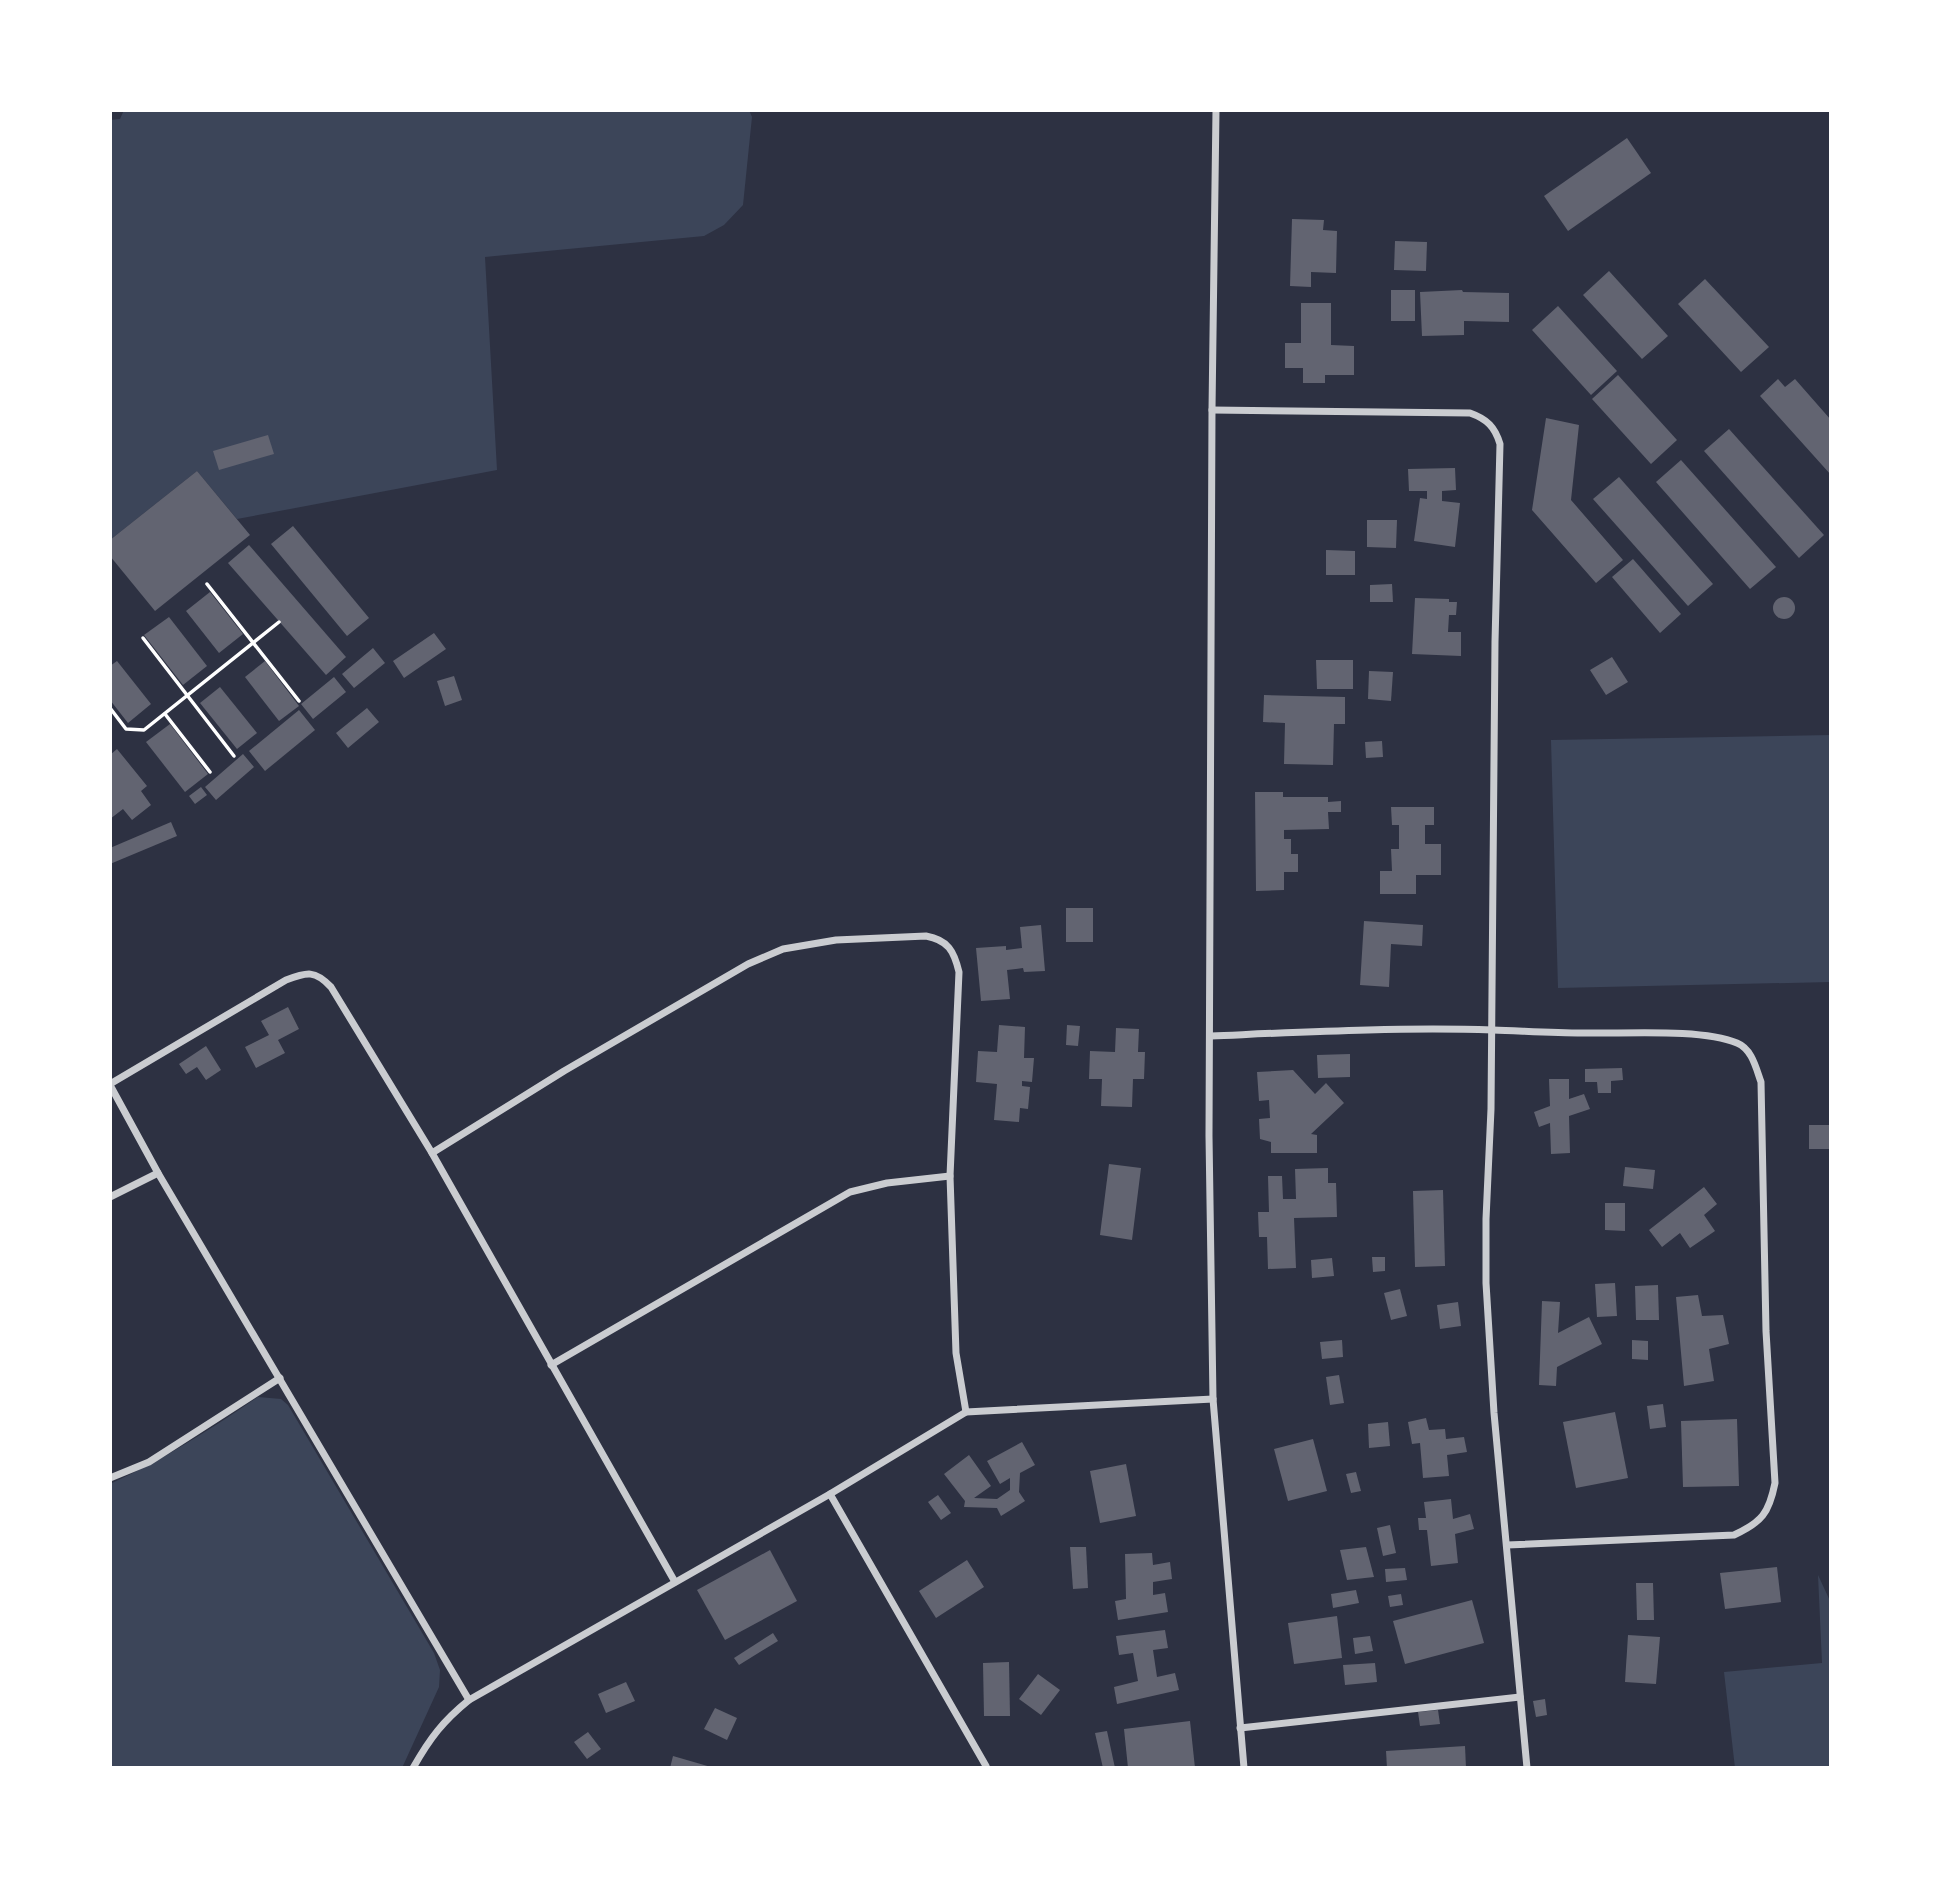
<svg xmlns="http://www.w3.org/2000/svg" width="1941" height="1878" viewBox="0 0 1941 1878" font-family="Arial,sans-serif">
<style>
.green{fill:#3c4559}
.building{fill:#626471}
.lines{fill:none;stroke-linecap:round;stroke-linejoin:round}
.path{stroke:#fff;stroke-width:3.5}
.minor{stroke:#caccd0;stroke-width:7}
</style>
<rect width="100%" height="100%" fill="#2d3142"/>
<g class="green">
<polygon points="124,110 749,110 752,117 743,205 724,225 704,236 485,257 497,470 237,519 197,471 110,540 110,120 120,119"/>
<polygon points="1831,735 1831,982 1558,988 1551,740"/>
<path d="M258 1397 281 1399 288 1405 434 1653 440 1670 439 1687 402 1768H110V1484C163 1460 210 1430 258 1397Z"/>
<polygon points="1818,1575 1831,1603 1831,1768 1735,1768 1724,1672 1822,1663"/>
</g>
<g class="building">
<polygon points="1627,138 1651,173 1568,231 1544,196"/>
<polygon points="1292,219 1324,220 1323,230 1337,231 1336,273 1311,272 1311,287 1290,286"/>
<polygon points="1395,241 1427,242 1426,271 1394,270"/>
<polygon points="1609,271 1668,336 1642,359 1583,295"/>
<polygon points="1705,279 1769,347 1741,372 1678,304"/>
<rect x="1391" y="290" width="24" height="31"/>
<polygon points="1462,290 1463,292 1509,293 1509,322 1464,321 1464,335 1422,336 1420,292"/>
<polygon points="1301,303 1331,303 1331,345 1354,346 1354,375 1325,375 1325,383 1303,383 1303,368 1285,368 1285,343 1301,343"/>
<polygon points="1558,306 1617,371 1591,395 1532,330"/>
<polygon points="1618,375 1677,440 1651,464 1592,399"/>
<polygon points="1778,379 1785,387 1795,379 1831,420 1831,475 1760,396"/>
<polygon points="1546,418 1579,425 1571,500 1623,560 1596,583 1532,510"/>
<polygon points="1729,429 1824,535 1799,558 1704,451"/>
<polygon points="268,435 274,454 219,470 213,451"/>
<polygon points="1681,460 1776,567 1750,589 1656,482"/>
<polygon points="1455,468 1456,490 1442,491 1442,501 1460,503 1455,547 1414,541 1420,498 1427,499 1427,491 1409,491 1408,469"/>
<polygon points="197,471 250,535 155,611 110,556 110,540"/>
<polygon points="1619,477 1713,584 1688,606 1593,499"/>
<polygon points="1367,520 1397,520 1396,548 1367,547"/>
<polygon points="293,526 369,618 347,636 271,544"/>
<polygon points="249,545 346,657 326,675 228,563"/>
<polygon points="1326,550 1355,551 1355,575 1326,575"/>
<polygon points="1633,559 1681,614 1660,633 1612,577"/>
<polygon points="1392,584 1393,602 1370,602 1370,585"/>
<polygon points="210,592 243,634 219,653 186,611"/>
<circle cx="1784" cy="608" r="11"/>
<polygon points="1415,598 1449,599 1449,602 1457,602 1456,615 1449,615 1448,632 1461,632 1461,656 1412,654"/>
<polygon points="169,617 207,666 183,685 144,635"/>
<polygon points="434,633 446,649 404,678 393,661"/>
<polygon points="373,648 385,663 354,688 342,674"/>
<polygon points="1612,657 1628,682 1606,695 1590,670"/>
<polygon points="1316,660 1353,660 1353,689 1317,689"/>
<polygon points="117,661 151,704 128,723 110,700 110,666"/>
<polygon points="265,661 299,706 279,721 245,677"/>
<polygon points="1369,671 1393,672 1391,701 1368,699"/>
<polygon points="454,676 462,700 445,706 437,681"/>
<polygon points="334,677 346,692 313,719 301,704"/>
<polygon points="220,687 257,733 237,749 200,703"/>
<polygon points="1264,695 1345,697 1345,724 1334,724 1333,765 1284,764 1285,723 1263,722"/>
<polygon points="367,708 379,722 348,748 336,733"/>
<polygon points="299,710 315,730 265,771 249,751"/>
<polygon points="170,724 208,774 185,792 146,742"/>
<polygon points="1382,741 1383,757 1366,758 1365,742"/>
<polygon points="117,749 147,786 141,791 151,805 132,820 123,809 110,819 110,755"/>
<polygon points="243,754 254,767 216,800 205,787"/>
<polygon points="201,787 207,795 195,804 189,796"/>
<polygon points="1255,792 1283,792 1283,797 1328,797 1328,802 1341,801 1341,812 1328,812 1329,829 1284,830 1284,839 1291,839 1291,854 1298,854 1298,872 1284,872 1284,890 1256,891"/>
<polygon points="1391,807 1434,807 1434,825 1425,825 1425,844 1441,844 1441,875 1416,875 1416,894 1380,894 1380,871 1392,871 1391,849 1399,849 1399,825 1392,825"/>
<polygon points="171,822 177,836 110,864 110,848"/>
<rect x="1066" y="908" width="27" height="34"/>
<polygon points="1364,921 1423,925 1422,946 1391,944 1389,987 1360,985"/>
<polygon points="1041,925 1045,971 1024,972 1023,968 1007,970 1010,999 981,1001 976,948 1006,946 1006,950 1022,948 1020,927"/>
<polygon points="288,1007 299,1029 278,1040 285,1053 256,1068 245,1047 269,1035 261,1021"/>
<polygon points="999,1025 1025,1027 1024,1058 1034,1058 1032,1082 1022,1081 1022,1086 1030,1087 1028,1109 1020,1108 1019,1122 994,1120 997,1084 976,1082 978,1051 997,1052"/>
<polygon points="1067,1025 1080,1026 1078,1046 1066,1045"/>
<polygon points="1116,1028 1139,1029 1138,1052 1145,1052 1144,1079 1133,1079 1132,1107 1101,1106 1102,1079 1089,1079 1090,1051 1115,1052"/>
<polygon points="206,1046 221,1070 206,1080 197,1067 186,1074 179,1064"/>
<polygon points="1350,1054 1350,1077 1318,1078 1317,1055"/>
<polygon points="1622,1068 1623,1080 1611,1081 1611,1093 1598,1093 1597,1082 1585,1082 1585,1069"/>
<polygon points="1293,1070 1315,1094 1326,1083 1344,1103 1311,1134 1317,1135 1317,1153 1271,1153 1271,1142 1260,1139 1259,1119 1270,1118 1269,1100 1259,1101 1257,1072"/>
<polygon points="1549,1079 1569,1079 1569,1099 1584,1094 1590,1109 1569,1116 1570,1153 1551,1154 1550,1123 1539,1127 1534,1112 1550,1106"/>
<rect x="1809" y="1125" width="22" height="24"/>
<polygon points="1109,1164 1141,1168 1132,1240 1100,1235"/>
<polygon points="1625,1167 1655,1170 1653,1189 1623,1186"/>
<polygon points="1328,1168 1328,1183 1336,1183 1337,1217 1294,1218 1296,1268 1268,1269 1267,1237 1259,1237 1258,1212 1269,1212 1268,1176 1282,1176 1283,1199 1296,1199 1295,1169"/>
<polygon points="1704,1187 1717,1204 1704,1215 1715,1231 1690,1248 1680,1233 1662,1247 1649,1230"/>
<polygon points="1443,1190 1445,1266 1415,1267 1413,1191"/>
<polygon points="1605,1203 1625,1203 1625,1231 1605,1230"/>
<polygon points="1372,1257 1385,1257 1385,1271 1373,1272"/>
<polygon points="1332,1258 1334,1276 1312,1278 1311,1260"/>
<polygon points="1615,1283 1617,1316 1597,1317 1595,1284"/>
<polygon points="1658,1285 1659,1320 1636,1320 1635,1286"/>
<polygon points="1400,1289 1407,1316 1391,1320 1384,1293"/>
<polygon points="1698,1295 1702,1316 1723,1315 1729,1344 1709,1349 1714,1381 1684,1386 1676,1297"/>
<polygon points="1542,1301 1560,1302 1558,1333 1589,1317 1602,1344 1557,1367 1556,1386 1539,1385"/>
<polygon points="1458,1302 1461,1326 1440,1329 1437,1305"/>
<polygon points="1342,1340 1343,1357 1322,1359 1320,1342"/>
<polygon points="1632,1340 1648,1341 1648,1360 1632,1359"/>
<polygon points="1339,1375 1344,1403 1330,1405 1326,1377"/>
<polygon points="1663,1404 1666,1427 1650,1429 1647,1406"/>
<polygon points="1615,1412 1628,1478 1576,1488 1563,1422"/>
<polygon points="1426,1418 1429,1430 1445,1429 1446,1439 1464,1437 1467,1452 1447,1455 1449,1476 1423,1478 1420,1443 1412,1444 1408,1422"/>
<polygon points="1737,1419 1739,1486 1683,1487 1681,1421"/>
<polygon points="1388,1422 1390,1446 1369,1448 1368,1424"/>
<polygon points="1313,1439 1327,1491 1288,1501 1274,1449"/>
<polygon points="1022,1442 1035,1465 1020,1473 1019,1492 1025,1501 1001,1516 997,1508 964,1507 965,1501 944,1474 969,1455 991,1486 974,1498 997,1499 1010,1490 1010,1478 1000,1484 987,1461"/>
<polygon points="1126,1464 1136,1516 1100,1523 1090,1471"/>
<polygon points="1356,1472 1361,1491 1351,1493 1346,1474"/>
<polygon points="938,1495 951,1513 941,1520 928,1502"/>
<polygon points="1451,1499 1453,1519 1470,1514 1474,1529 1455,1534 1458,1563 1431,1566 1427,1530 1419,1530 1418,1518 1426,1518 1424,1502"/>
<polygon points="1390,1525 1396,1553 1383,1556 1377,1528"/>
<polygon points="1070,1547 1086,1547 1088,1588 1073,1589"/>
<polygon points="1366,1547 1374,1577 1347,1580 1340,1550"/>
<polygon points="770,1550 797,1601 725,1640 697,1590"/>
<polygon points="1152,1553 1153,1565 1170,1562 1172,1579 1153,1582 1153,1595 1165,1593 1168,1612 1118,1620 1115,1601 1126,1599 1125,1554"/>
<polygon points="967,1560 984,1587 936,1618 919,1591"/>
<polygon points="1777,1567 1781,1602 1725,1609 1720,1573"/>
<polygon points="1405,1568 1407,1580 1386,1582 1385,1569"/>
<polygon points="1636,1583 1653,1583 1654,1620 1637,1620"/>
<polygon points="1356,1590 1359,1603 1333,1608 1331,1594"/>
<polygon points="1401,1594 1403,1605 1390,1607 1388,1596"/>
<polygon points="1472,1600 1484,1643 1405,1664 1393,1621"/>
<polygon points="1337,1616 1342,1658 1294,1664 1288,1623"/>
<polygon points="1165,1630 1168,1648 1153,1650 1157,1677 1175,1673 1179,1690 1117,1704 1114,1687 1138,1681 1133,1653 1119,1655 1116,1636"/>
<polygon points="773,1633 778,1641 739,1665 734,1658"/>
<polygon points="1628,1635 1660,1637 1656,1684 1625,1682"/>
<polygon points="1370,1636 1373,1651 1355,1654 1353,1638"/>
<polygon points="1009,1662 1010,1716 984,1716 983,1663"/>
<polygon points="1375,1663 1377,1682 1345,1685 1343,1665"/>
<polygon points="1038,1674 1060,1690 1041,1715 1019,1699"/>
<polygon points="626,1682 635,1701 606,1713 598,1694"/>
<polygon points="1545,1699 1547,1715 1536,1717 1533,1701"/>
<polygon points="715,1708 737,1718 727,1740 704,1729"/>
<polygon points="1438,1710 1440,1724 1420,1726 1418,1712"/>
<polygon points="1190,1721 1195,1768 1128,1768 1124,1729"/>
<polygon points="1107,1731 1115,1768 1103,1768 1095,1733"/>
<polygon points="588,1732 601,1749 587,1759 574,1742"/>
<polygon points="1465,1746 1466,1768 1387,1768 1386,1751"/>
<polygon points="673,1756 711,1767 711,1768 670,1768"/>
</g>
<g class="lines">
<g class="path">
<polyline points="207,584 299,701"/>
<polyline points="143,638 234,756"/>
<polyline points="110,708 126,729 144,730 279,622"/>
<polyline points="165,714 210,772"/>
</g>
<g class="minor">
<polyline points="1216,110 1212,410 1209,1136 1213,1399 1244,1768"/>
<path d="M1212 410 1470 413C1487 419 1495 427 1500 444L1495 642 1491 1109 1486 1219V1283L1494 1413 1527 1768"/>
<path d="M1211 1036C1305 1032 1399 1027 1493 1030 1523 1031 1553 1033 1583 1033 1624 1034 1701 1028 1737 1043 1752 1049 1756 1068 1761 1082L1766 1331 1775 1483C1769 1513 1762 1522 1734 1535L1507 1545"/>
<path d="M110 1084 286 980C307 972 315 970 331 987L432 1153 675 1582"/>
<polyline points="110,1085 158,1173 469,1700"/>
<path d="M432 1153 564 1071 748 964 783 949 836 940 926 936C948 940 954 951 959 972L950 1176 956 1353 966 1412"/>
<polyline points="110,1197 158,1173"/>
<polyline points="551,1365 850,1192 887,1183 950,1176"/>
<polyline points="110,1478 149,1462 280,1378"/>
<polyline points="830,1494 986,1766"/>
<polyline points="1240,1728 1520,1697"/>
<path d="M413 1768C430 1738 443 1721 469 1700L830 1494 966 1412 1213 1399"/>
</g>
</g>
<rect width="1941" height="1878" fill="none" stroke="#ffffff" stroke-width="224"/>
</svg>
